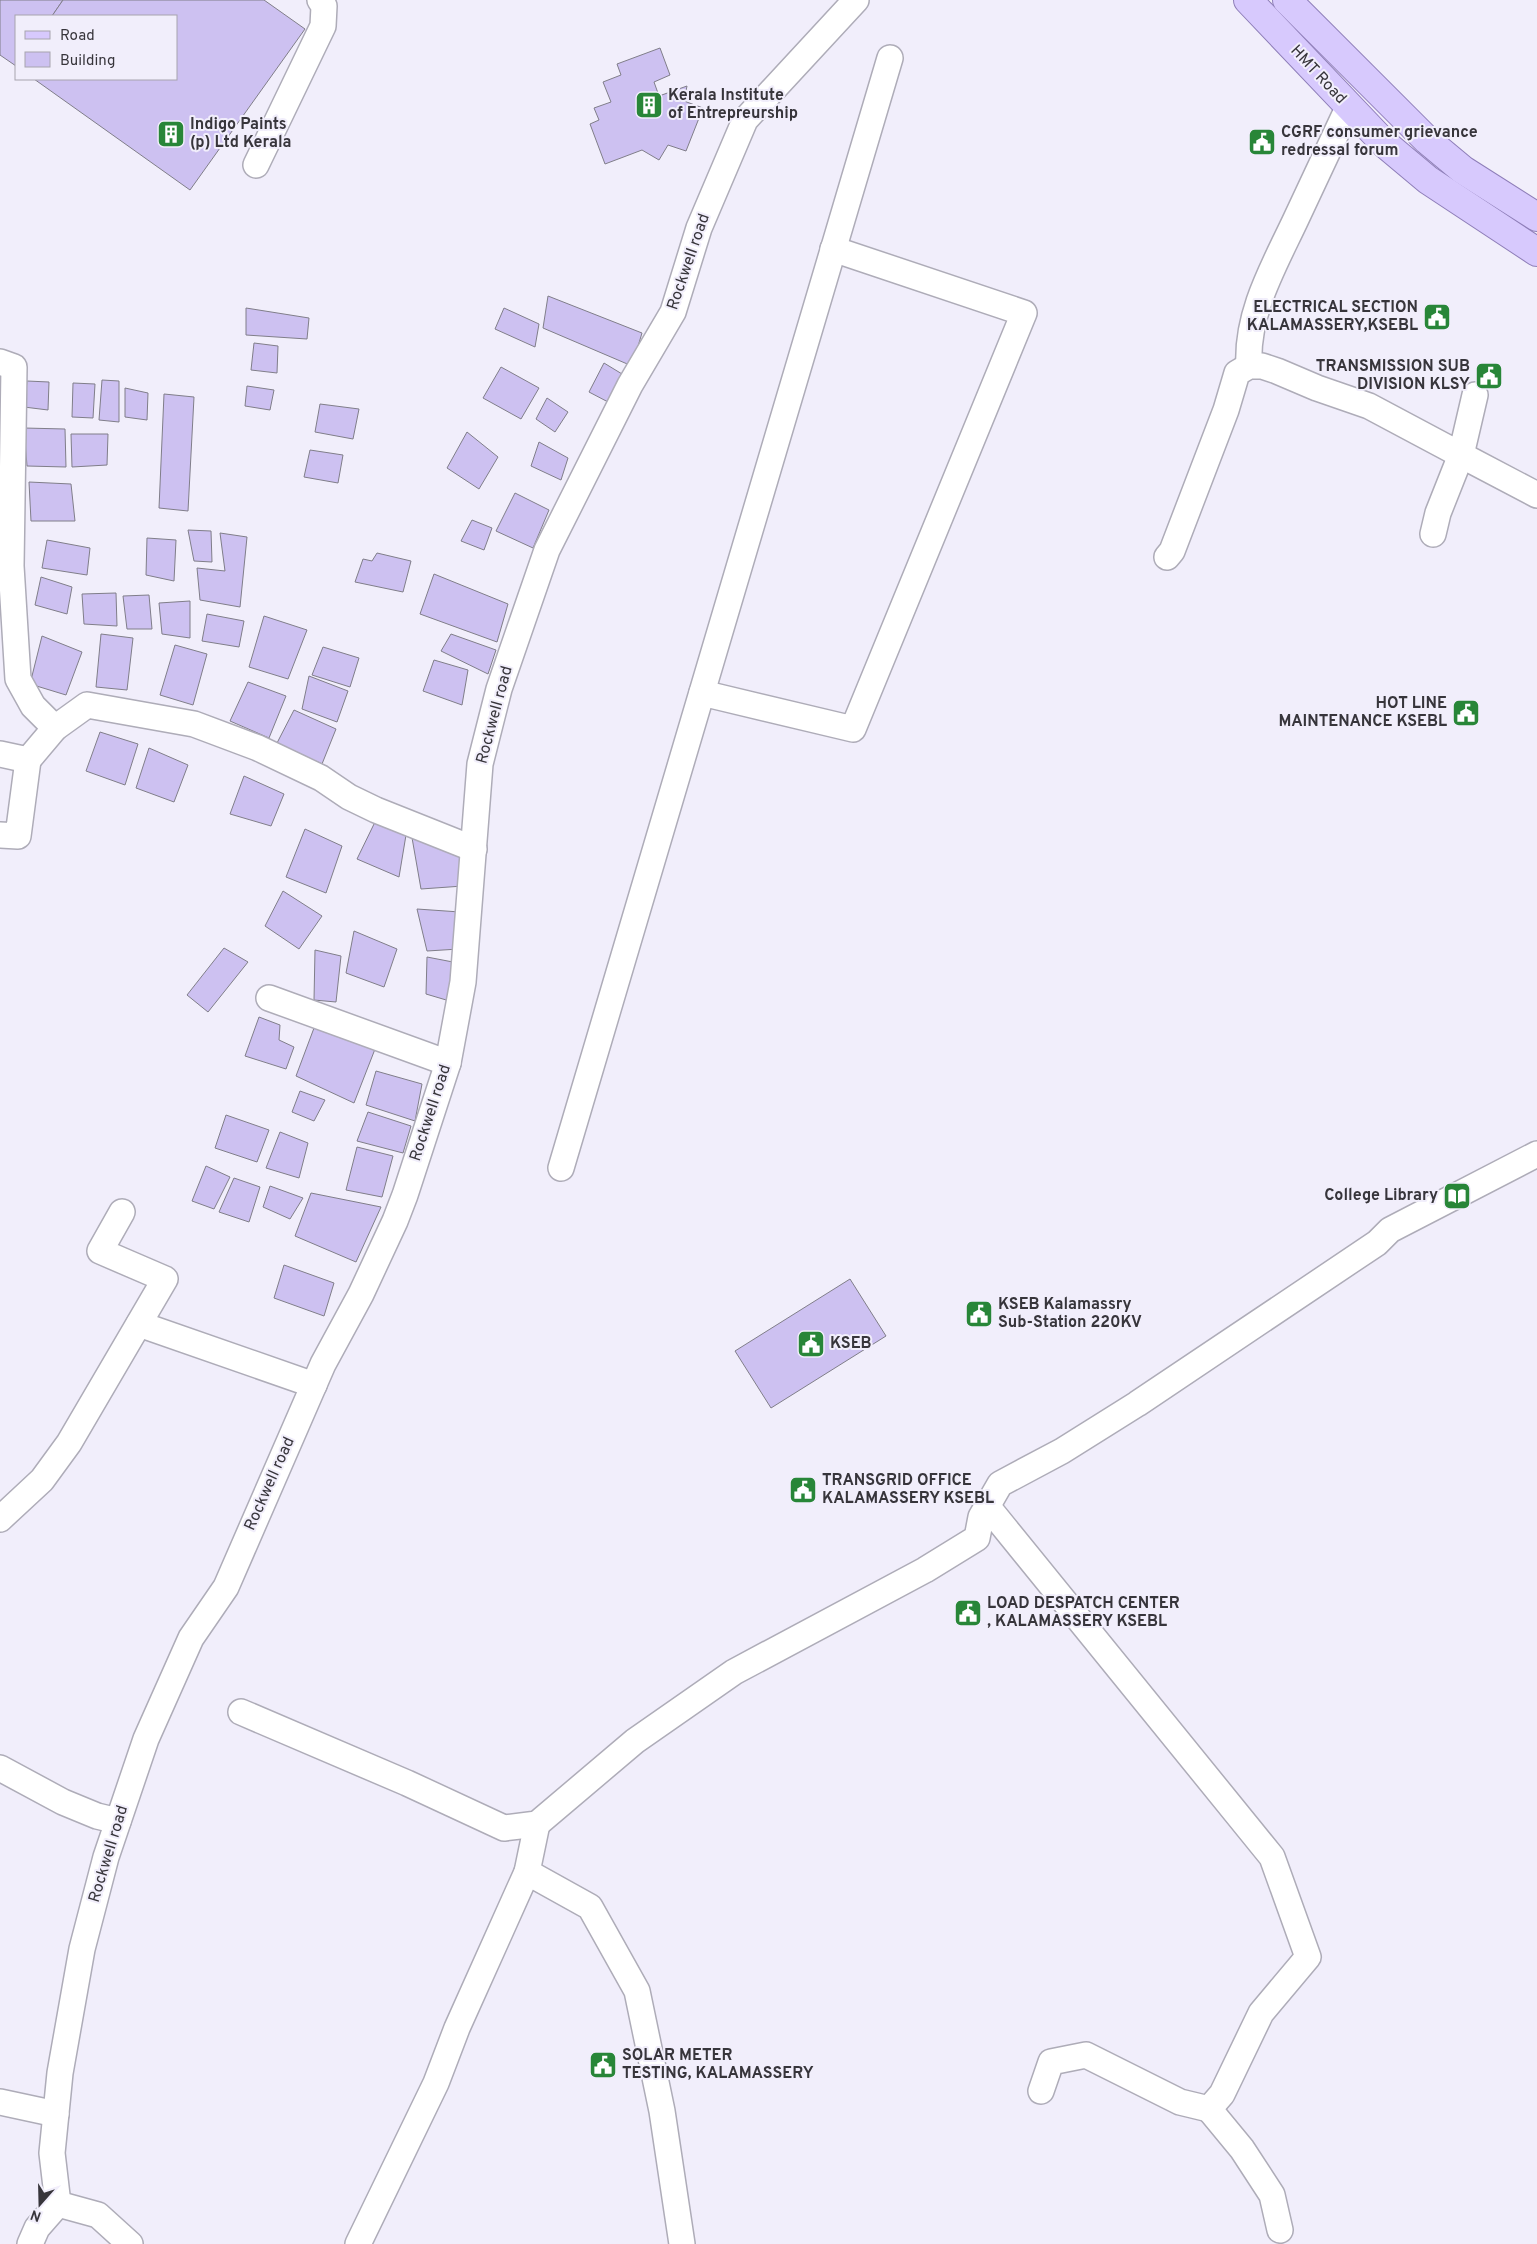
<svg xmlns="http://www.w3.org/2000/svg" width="1537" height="2244" viewBox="0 0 1537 2244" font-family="Overpass,sans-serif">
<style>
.building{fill:#cdc1f1;stroke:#807e89}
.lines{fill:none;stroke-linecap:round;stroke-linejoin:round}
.minor-casing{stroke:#aeacb8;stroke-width:28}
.major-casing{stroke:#8e7eb8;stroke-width:30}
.minor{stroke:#fff;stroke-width:25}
.major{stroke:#d7c9fd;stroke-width:28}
.labels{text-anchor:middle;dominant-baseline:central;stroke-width:4;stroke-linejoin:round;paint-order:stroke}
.street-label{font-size:16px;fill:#37353b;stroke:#f1eefb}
.poi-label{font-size:16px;font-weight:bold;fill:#37353b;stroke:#f1eefb;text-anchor:start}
</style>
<rect width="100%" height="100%" fill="#f1eefb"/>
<g class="building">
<polygon points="0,0 63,0 52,16 16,16 16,66 0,55"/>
<polygon points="63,0 264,0 305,29 190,190 34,79 176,79 176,16 52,16"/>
<polygon points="660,48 670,75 654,82 659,96 687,86 684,101 703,108 686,151 668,145 659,160 642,150 605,164 590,124 599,120 594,108 611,102 603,82 621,75 617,64"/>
<polygon points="548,296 642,333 632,366 543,328"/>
<polygon points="246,308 309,318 307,339 246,335"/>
<polygon points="504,308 539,324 535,347 495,329"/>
<polygon points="254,343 278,346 277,373 251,370"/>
<polygon points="604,363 627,377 610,403 589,392"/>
<polygon points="501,367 539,388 521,419 483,398"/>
<polygon points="102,380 119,381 119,422 99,420"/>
<polygon points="27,381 49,382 48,410 24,407"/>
<polygon points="73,383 95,384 93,418 72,417"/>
<polygon points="247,386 274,390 270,410 245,406"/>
<polygon points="125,388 148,393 147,420 125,417"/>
<polygon points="164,394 194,397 188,511 159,508"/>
<polygon points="547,398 568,412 555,432 536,419"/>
<polygon points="320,404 359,409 353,439 315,432"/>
<polygon points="24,428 65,429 66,467 27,466"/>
<polygon points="467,432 498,457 479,489 447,468"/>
<polygon points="71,434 108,434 107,465 72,467"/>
<polygon points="539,442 568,458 561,480 531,466"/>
<polygon points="310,450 343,455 338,483 304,477"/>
<polygon points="29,482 71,484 75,521 31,521"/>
<polygon points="515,493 549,510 533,548 496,531"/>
<polygon points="472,520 492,528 484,550 461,541"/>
<polygon points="188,530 211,531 212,562 194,561"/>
<polygon points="220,533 247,537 240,607 200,600 197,568 225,571"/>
<polygon points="147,538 176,540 174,581 146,575"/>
<polygon points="47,540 90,548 87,575 42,568"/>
<polygon points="377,553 411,561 403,592 355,582 363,559 372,561"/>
<polygon points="434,574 508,604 497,642 420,614"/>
<polygon points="41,577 72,587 67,614 35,605"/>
<polygon points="116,593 117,626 84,624 82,594"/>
<polygon points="149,595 152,629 127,629 123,596"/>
<polygon points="190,601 190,638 162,634 159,603"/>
<polygon points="207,614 244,621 239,647 202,641"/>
<polygon points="264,616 307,630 288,679 249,667"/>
<polygon points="101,634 133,638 127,690 96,687"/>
<polygon points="451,634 496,650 488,674 441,651"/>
<polygon points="42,636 82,652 66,695 30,684"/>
<polygon points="175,645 207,654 193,705 160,695"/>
<polygon points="323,647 359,658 350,687 312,675"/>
<polygon points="434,660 468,670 462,705 423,691"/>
<polygon points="309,676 348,691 337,722 302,709"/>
<polygon points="248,682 286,696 269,738 230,721"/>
<polygon points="294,710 336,729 322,764 277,743"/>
<polygon points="100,732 138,744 125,785 86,771"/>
<polygon points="149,748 188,765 174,802 136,788"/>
<polygon points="244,776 284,794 271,826 230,814"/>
<polygon points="375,822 406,835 399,877 357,859"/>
<polygon points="305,829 342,846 326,893 286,877"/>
<polygon points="411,832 466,852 463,886 421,889"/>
<polygon points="283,891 322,916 299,949 265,926"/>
<polygon points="417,909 460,912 459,949 427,951"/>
<polygon points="354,931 397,949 384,987 346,973"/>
<polygon points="224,948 248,962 208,1012 187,995"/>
<polygon points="315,950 341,956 336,1002 314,1000"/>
<polygon points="427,957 458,963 453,1002 426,994"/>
<polygon points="259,1017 280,1025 279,1040 294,1047 286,1069 245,1056"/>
<polygon points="317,1020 377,1044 354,1103 296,1076"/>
<polygon points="376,1071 422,1084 415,1121 366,1105"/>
<polygon points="300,1091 325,1100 314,1121 292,1112"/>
<polygon points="368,1112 411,1126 403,1153 357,1141"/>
<polygon points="226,1115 269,1130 257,1162 215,1148"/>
<polygon points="280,1132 308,1143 299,1178 266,1168"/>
<polygon points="357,1147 393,1156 382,1197 346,1190"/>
<polygon points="206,1166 230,1177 214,1209 192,1201"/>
<polygon points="234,1178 260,1187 249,1222 219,1212"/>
<polygon points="270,1186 303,1198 290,1219 263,1207"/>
<polygon points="311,1193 381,1207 356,1262 295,1236"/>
<polygon points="284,1265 334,1283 324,1316 274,1298"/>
<polygon points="850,1279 886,1336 771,1408 735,1351"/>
</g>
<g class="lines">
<g class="minor-casing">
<g id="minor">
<polyline points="256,165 323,26 324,6 320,0"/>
<polyline points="0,362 14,367 11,566 18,679 33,706 55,728"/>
<path d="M1249 366C1246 313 1274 266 1296 219 1313 182 1331 145 1348 108"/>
<polyline points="1433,534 1438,513 1461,455 1537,495"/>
<polyline points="1167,557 1172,551 1226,410 1237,373 1249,366 1262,366 1277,371 1317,388 1369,406 1461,455 1475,395"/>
<polyline points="702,693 853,729 1024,313 833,249"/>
<polyline points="0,754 28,760 55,728 87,705 194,724 258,748 321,778 349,797 376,810 474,849"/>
<polyline points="0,835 18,836 28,760"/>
<polyline points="269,998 448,1063"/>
<polyline points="561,1168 890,58"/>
<polyline points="139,1324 314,1385"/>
<polyline points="987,1506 1272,1857 1308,1957 1261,2013 1222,2094 1209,2109 1180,2102 1086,2055 1051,2062 1041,2091"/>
<polyline points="0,1519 42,1480 69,1443 165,1279 100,1251 122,1212"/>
<polyline points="241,1712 407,1783 504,1828 537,1824 635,1741 734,1672 925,1570 977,1538 981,1517 1000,1484 1062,1451 1137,1404 1377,1243 1390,1230 1537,1154"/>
<polyline points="0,1768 63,1802 97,1816 118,1821"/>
<polyline points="537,1824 527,1872 590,1907 637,1991 662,2111 682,2244"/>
<polyline points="0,2102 56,2114"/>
<polyline points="1209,2109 1242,2149 1272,2195 1280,2230"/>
<polyline points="58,2204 98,2215 130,2244"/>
<polyline points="30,2244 37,2228 58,2204 52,2153 60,2073 82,1949 106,1857 146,1739 191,1638 226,1587 323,1364 361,1294 395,1221 405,1195 448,1063 463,982 480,764 499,689 547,550 630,385 673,312 699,228 745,120 856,0"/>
<polyline points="358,2244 436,2083 457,2028 527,1872"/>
</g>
</g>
<g class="major-casing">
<g id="major">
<polyline points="1248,0 1385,144 1428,180 1537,252"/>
<polyline points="1287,0 1427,140 1463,170 1537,217"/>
</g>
</g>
<use href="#minor" class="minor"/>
<use href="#major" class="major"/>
</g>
<defs>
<g id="building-square" transform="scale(1.4375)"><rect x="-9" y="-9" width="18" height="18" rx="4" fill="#288638" stroke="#f1eefb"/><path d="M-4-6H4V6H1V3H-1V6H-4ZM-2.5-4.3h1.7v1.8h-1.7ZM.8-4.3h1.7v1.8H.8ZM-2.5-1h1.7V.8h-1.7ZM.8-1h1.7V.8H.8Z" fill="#fff"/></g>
<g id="civic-square" transform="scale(1.4375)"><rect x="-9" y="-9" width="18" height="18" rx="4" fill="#288638" stroke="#f1eefb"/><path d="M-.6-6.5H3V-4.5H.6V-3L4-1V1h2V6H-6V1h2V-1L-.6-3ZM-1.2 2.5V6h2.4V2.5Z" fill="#fff"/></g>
<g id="library-square" transform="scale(1.4375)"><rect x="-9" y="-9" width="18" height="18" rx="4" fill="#288638" stroke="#f1eefb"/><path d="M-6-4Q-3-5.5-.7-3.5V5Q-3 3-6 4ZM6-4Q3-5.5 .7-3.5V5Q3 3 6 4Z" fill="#fff"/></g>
</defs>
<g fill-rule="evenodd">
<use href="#building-square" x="649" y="105"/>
<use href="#building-square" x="171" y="134"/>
<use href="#civic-square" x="1262" y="142"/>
<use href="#civic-square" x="1437" y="317"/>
<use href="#civic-square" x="1489" y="376"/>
<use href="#civic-square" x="1466" y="713"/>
<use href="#library-square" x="1457" y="1196"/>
<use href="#civic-square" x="979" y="1314"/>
<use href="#civic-square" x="811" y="1344"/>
<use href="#civic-square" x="803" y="1490"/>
<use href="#civic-square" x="968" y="1613"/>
<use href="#civic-square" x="603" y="2065"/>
</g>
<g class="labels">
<g class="street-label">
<text transform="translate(1318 75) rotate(47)">HMT Road</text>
<text transform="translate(689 262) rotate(-71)">Rockwell road</text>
<text transform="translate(495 715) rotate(-75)">Rockwell road</text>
<text transform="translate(431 1113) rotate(-72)">Rockwell road</text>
<text transform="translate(270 1484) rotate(-66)">Rockwell road</text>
<text transform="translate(109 1854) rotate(-73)">Rockwell road</text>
</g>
<g class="poi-label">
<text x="668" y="96">Kerala Institute<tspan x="668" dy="18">of Entrepreurship</tspan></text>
<text x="190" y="125">Indigo Paints<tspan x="190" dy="18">(p) Ltd Kerala</tspan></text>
<text x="1281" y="133">CGRF consumer grievance<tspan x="1281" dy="18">redressal forum</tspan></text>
<text x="1418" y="308" text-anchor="end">ELECTRICAL SECTION<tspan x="1418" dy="18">KALAMASSERY,KSEBL</tspan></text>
<text x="1470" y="367" text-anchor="end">TRANSMISSION SUB<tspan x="1470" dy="18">DIVISION KLSY</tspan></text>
<text x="1447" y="704" text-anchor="end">HOT LINE<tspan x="1447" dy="18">MAINTENANCE KSEBL</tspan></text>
<text x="1438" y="1196" text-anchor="end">College Library</text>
<text x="998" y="1305">KSEB Kalamassry<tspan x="998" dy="18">Sub-Station 220KV</tspan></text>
<text x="830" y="1344">KSEB</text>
<text x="822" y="1481">TRANSGRID OFFICE<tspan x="822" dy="18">KALAMASSERY KSEBL</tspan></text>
<text x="987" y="1604">LOAD DESPATCH CENTER<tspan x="987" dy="18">, KALAMASSERY KSEBL</tspan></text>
<text x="622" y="2056">SOLAR METER<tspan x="622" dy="18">TESTING, KALAMASSERY</tspan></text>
</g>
</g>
<rect x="15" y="15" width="162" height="65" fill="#f1eefb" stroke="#a7a4ae"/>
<rect x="25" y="31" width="25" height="8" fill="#d7c9fd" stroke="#a7a4ae"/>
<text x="60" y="40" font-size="15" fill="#37353b">Road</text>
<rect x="25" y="52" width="25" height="15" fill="#cdc1f1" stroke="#a7a4ae"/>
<text x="60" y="65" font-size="15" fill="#37353b">Building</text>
<g transform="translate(40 2204) rotate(200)" stroke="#f1eefb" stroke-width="4" paint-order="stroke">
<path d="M0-4L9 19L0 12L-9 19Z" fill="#37353b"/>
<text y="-8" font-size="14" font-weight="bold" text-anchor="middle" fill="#37353b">N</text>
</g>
</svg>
